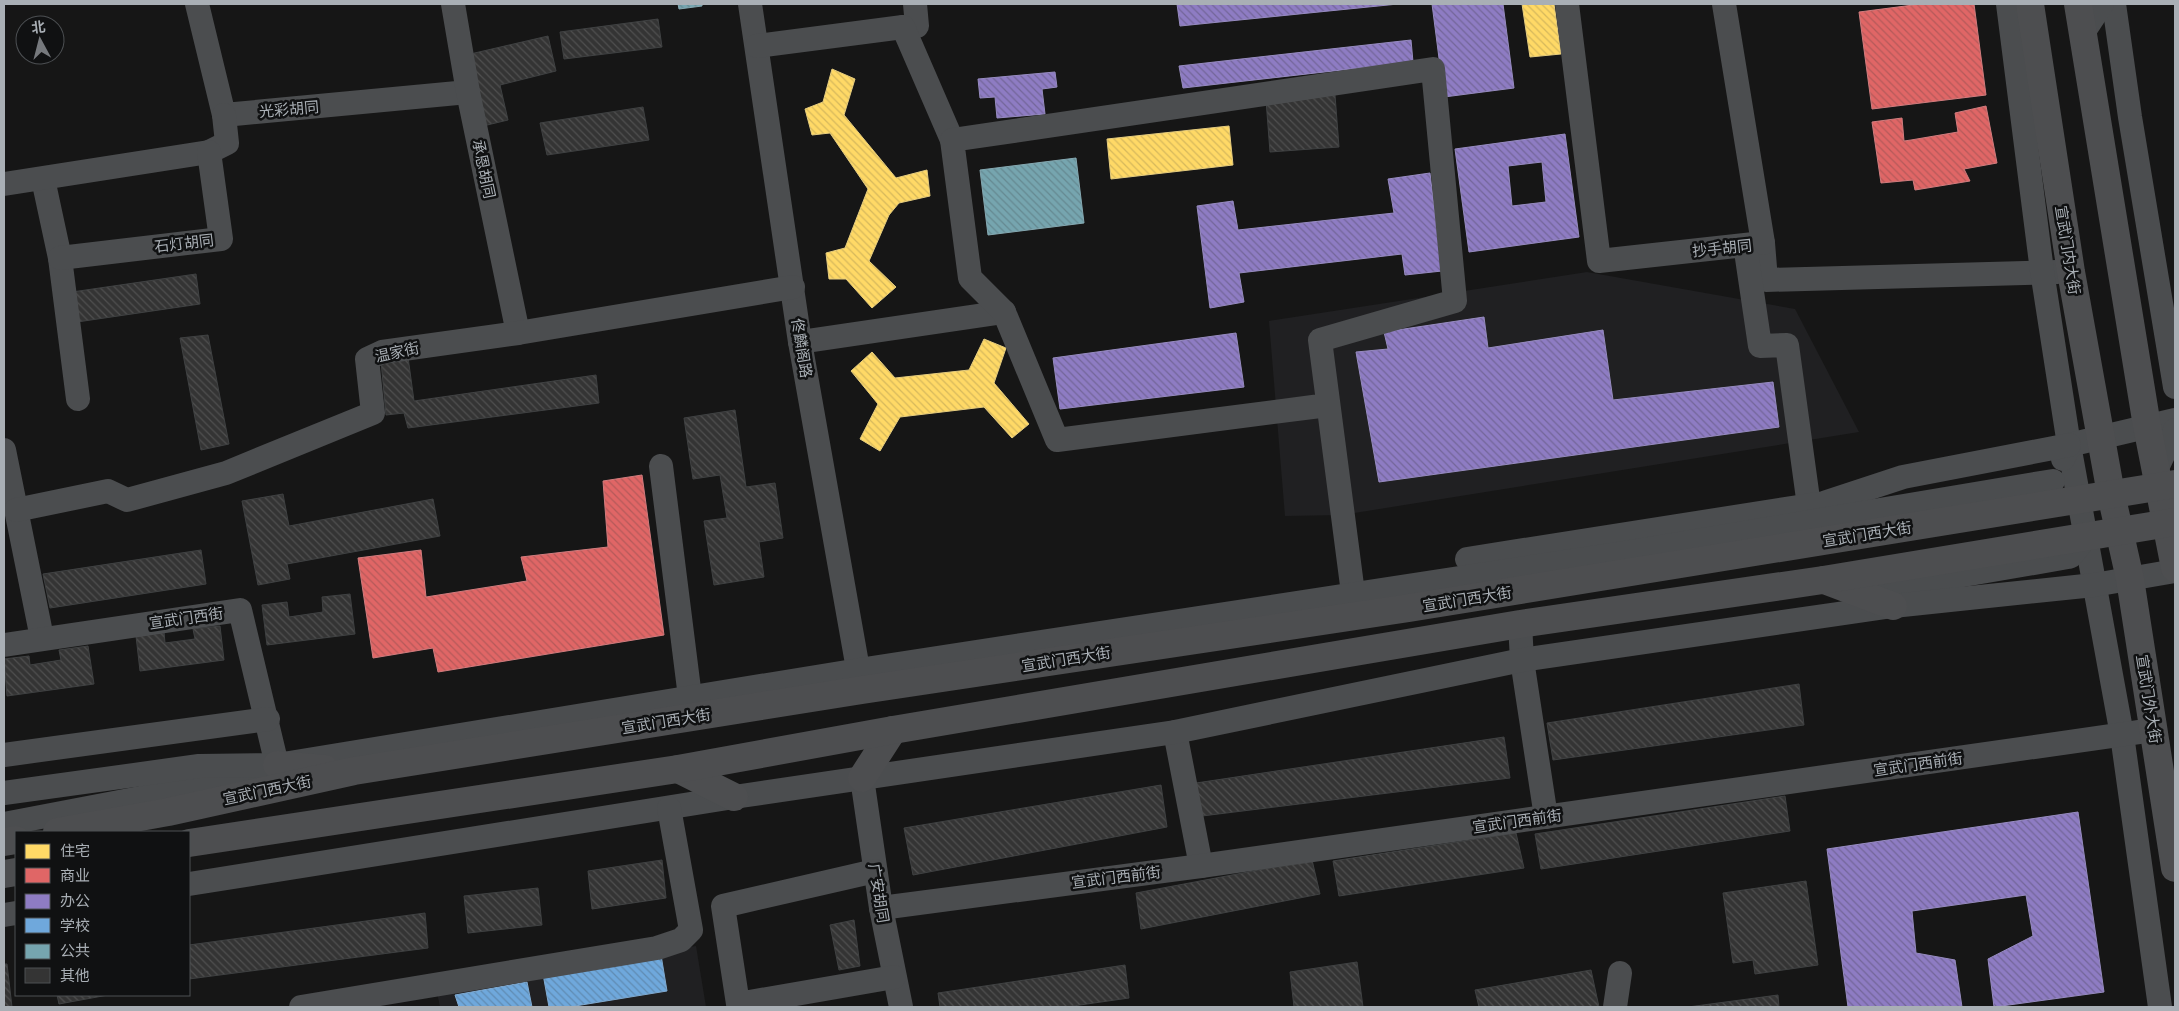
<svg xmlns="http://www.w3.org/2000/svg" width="2179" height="1011" viewBox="0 0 2179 1011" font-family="Inter,'Noto Sans SC',sans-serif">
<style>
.built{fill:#202022}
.homes{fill:url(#homes-back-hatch);stroke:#e5cc7e}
.shops{fill:url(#shops-back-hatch);stroke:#d07c7e}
.offices{fill:url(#offices-back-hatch);stroke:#968bbf;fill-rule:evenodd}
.schools{fill:url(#schools-back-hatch);stroke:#80aad0}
.public{fill:url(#public-back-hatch);stroke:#85a8b1}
.building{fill:url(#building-back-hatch);stroke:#3f4142}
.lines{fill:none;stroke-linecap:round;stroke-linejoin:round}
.minor{stroke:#4b4d4f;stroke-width:24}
.major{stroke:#4d4e50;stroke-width:28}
.labels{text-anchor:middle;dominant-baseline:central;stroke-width:5;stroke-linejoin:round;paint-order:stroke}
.street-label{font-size:15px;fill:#a9afb5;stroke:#101112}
</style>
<defs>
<pattern id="homes-back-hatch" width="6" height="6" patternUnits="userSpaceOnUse" patternTransform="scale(1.25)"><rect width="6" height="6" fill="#ffd966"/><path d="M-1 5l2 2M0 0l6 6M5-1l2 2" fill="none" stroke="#d6b85c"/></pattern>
<pattern id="shops-back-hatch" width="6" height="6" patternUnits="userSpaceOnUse" patternTransform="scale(1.25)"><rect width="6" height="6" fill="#e06666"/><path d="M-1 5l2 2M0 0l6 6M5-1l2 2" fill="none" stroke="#b55a5a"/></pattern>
<pattern id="offices-back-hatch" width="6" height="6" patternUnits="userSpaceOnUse" patternTransform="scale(1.25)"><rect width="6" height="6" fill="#8e7cc3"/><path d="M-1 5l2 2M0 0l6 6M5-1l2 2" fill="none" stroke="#736699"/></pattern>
<pattern id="schools-back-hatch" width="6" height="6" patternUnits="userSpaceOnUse" patternTransform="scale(1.25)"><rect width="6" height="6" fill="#6fa8dc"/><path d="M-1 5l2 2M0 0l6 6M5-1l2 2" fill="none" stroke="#608bb2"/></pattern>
<pattern id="public-back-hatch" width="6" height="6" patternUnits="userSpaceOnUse" patternTransform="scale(1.25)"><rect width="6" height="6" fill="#76a5af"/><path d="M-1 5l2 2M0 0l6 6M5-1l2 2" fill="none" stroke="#658991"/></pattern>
<pattern id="building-back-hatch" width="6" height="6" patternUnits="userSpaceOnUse" patternTransform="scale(1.25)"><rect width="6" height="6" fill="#343434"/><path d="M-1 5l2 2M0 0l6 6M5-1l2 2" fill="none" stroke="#4f4f4f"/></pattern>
</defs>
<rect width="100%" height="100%" fill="#161616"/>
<g class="built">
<polygon points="1587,272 1795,309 1859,432 1342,515 1285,516 1269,321"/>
<polygon points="696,946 706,1007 440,1007 436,987"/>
</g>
<g class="homes">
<polygon points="1522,4 1554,4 1561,54 1530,57"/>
<polygon points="832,69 855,79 844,115 896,178 927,170 930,196 899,203 889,215 869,261 896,287 872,308 846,279 829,279 826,253 845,248 868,189 830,133 812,135 805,109 823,102"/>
<polygon points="1229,126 1233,165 1111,179 1107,139"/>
<polygon points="984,339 1006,348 994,383 1029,424 1012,438 984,407 900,417 880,451 860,439 878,404 851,371 872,352 895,378 969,370"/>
</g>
<g class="shops">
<polygon points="1921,4 1974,4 1986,95 1872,109 1859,12"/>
<polygon points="1986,106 1997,163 1964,169 1970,181 1915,190 1913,180 1881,183 1872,122 1902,118 1904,141 1911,140 1958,132 1955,113"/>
<polygon points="642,475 664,635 438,672 433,648 373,658 358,558 421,550 426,597 527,581 521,557 608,547 603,481"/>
</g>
<g class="offices">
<polygon points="1177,4 1398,4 1180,26"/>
<polygon points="1432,4 1503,4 1514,88 1444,97"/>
<polygon points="1411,40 1413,62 1183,88 1179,66"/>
<polygon points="1055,72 1057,87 1042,89 1045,114 997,118 995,97 980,98 978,79"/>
<path d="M1565 134 1579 237 1469 252 1455 149ZM1542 162 1546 202 1512 206 1508 166Z"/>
<polygon points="1430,173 1442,271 1405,275 1402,254 1239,273 1244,302 1210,308 1197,206 1233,201 1238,230 1394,213 1388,179"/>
<polygon points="1484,317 1488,348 1603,330 1613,400 1773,382 1779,427 1379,482 1356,352 1388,349 1384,332"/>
<polygon points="1236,333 1244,387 1060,409 1053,358"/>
<polygon points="2078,812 2104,992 1994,1007 1988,959 2033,936 2026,895 1912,911 1916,953 1955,960 1962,1007 1848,1007 1827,849"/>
</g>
<g class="schools">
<polygon points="661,955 667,991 569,1007 549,1007 543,974"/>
<polygon points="527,982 532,1007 459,1007 455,995"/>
</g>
<g class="public">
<polygon points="678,4 702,4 702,6 679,9"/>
<polygon points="1076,158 1084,223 988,235 980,170"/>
</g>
<g class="building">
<polygon points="658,19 662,47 564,59 560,32"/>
<polygon points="548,36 556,71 500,85 508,120 483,126 466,55"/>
<polygon points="1335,95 1339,147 1270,152 1266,100"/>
<polygon points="643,107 649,140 547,155 540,123"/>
<polygon points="196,274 200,304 77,322 72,292"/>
<polygon points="208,335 229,444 201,450 180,338"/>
<polygon points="408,357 414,401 596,375 599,403 408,428 404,413 386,415 381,361"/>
<polygon points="735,410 746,487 775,483 783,538 759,542 764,577 714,585 704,521 727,518 720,475 693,479 684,418"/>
<polygon points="283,494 289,526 433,499 440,536 287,564 290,579 258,585 242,501"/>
<polygon points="201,550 206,584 50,608 43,574"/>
<polygon points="350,594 355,634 267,645 262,605 287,602 289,617 323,612 322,597"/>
<polygon points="220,626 224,660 140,671 136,636 164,632 165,643 195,639 193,629"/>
<polygon points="88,646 94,684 7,696 4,659 29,656 30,665 61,660 59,650"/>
<polygon points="1799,684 1804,725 1553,760 1547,723"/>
<polygon points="1504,737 1510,778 1202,816 1196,783"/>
<polygon points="1161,785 1167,827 913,875 904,828"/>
<polygon points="1785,796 1790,831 1541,869 1535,834"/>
<polygon points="1516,833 1524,868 1339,896 1333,861"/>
<polygon points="662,860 666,898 592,909 588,871"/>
<polygon points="1312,860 1320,894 1141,929 1136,893"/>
<polygon points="1806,881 1818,965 1755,974 1753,960 1733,963 1723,893"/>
<polygon points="538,888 542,925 468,933 464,896"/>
<polygon points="425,913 428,948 189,979 189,945"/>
<polygon points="854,920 860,966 839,970 830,925"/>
<polygon points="1357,962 1363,1007 1294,1007 1290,972"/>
<polygon points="4,964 7,964 12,1007 4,1007"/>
<polygon points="1125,965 1129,998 1066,1007 940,1007 938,993"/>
<polygon points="1591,970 1599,1007 1479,1007 1475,990"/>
<polygon points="57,995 108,995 59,1004"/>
<polygon points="1778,995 1779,1007 1688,1007"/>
</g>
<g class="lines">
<g class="minor">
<polyline points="197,4 224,115 468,92"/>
<polyline points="453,4 468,92 518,333"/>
<polyline points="750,4 800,342 861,686"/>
<polyline points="1567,4 1599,261 1763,243 1766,280 2057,272"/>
<polyline points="1724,4 1763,243"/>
<polyline points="2008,4 2042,271 2069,445 2122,735 2160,1007"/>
<polyline points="2114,4 2130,117 2175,387"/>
<polyline points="903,27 917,26 915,4"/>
<polyline points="2083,33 2102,4"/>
<polyline points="757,46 903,27 952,140"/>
<polyline points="43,179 60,258 78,399"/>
<polyline points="4,184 209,152 227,143 224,115"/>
<polyline points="60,258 221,239 209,152"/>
<polyline points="1747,258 1760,346 1787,345 1809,506"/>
<polyline points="800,342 1004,312"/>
<polyline points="1328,405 1057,440 1004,312 970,278 952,140 1433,69 1455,301 1320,340 1353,593"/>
<polyline points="4,450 42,638"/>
<polyline points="2063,459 2069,445 2175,420"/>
<polyline points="661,466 690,697"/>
<polyline points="2155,472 2175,430"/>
<polyline points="16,510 108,491 127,500 226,473 373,413 367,359 382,352 518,333 793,287"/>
<polyline points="1467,559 1824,503 1903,477 2069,445"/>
<polyline points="1849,583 1888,588 2068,557 2071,556 2087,536"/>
<polyline points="1520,624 1522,660 1546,817"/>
<polyline points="4,645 240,610 277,765 229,781 4,824"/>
<polyline points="1175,732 1201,866"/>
<polyline points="4,755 268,719"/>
<polyline points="862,778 881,908 901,1007"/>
<polyline points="4,793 199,766 277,765 859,670 1630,552 2053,481"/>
<polyline points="875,871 723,906 738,1004 894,977"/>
<polyline points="189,884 734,797 1175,732 1522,660 1893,606 2094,585 2175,571"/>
<polyline points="881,908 1201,866 2153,730"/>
<polyline points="4,915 16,913"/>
<polyline points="301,1007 657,948 681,940 691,930 669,808"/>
<polyline points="1615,1007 1620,973"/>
</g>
<g class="major">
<polyline points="2030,4 2071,272 2111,494 2130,579 2175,868"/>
<polyline points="2078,4 2147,426 2175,568"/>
<polyline points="1824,580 1893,606"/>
<polyline points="277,765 325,769"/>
<polyline points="678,769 734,797"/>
<polyline points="862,778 893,730"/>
<polyline points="57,832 168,812 354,771 862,690 1409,608 2175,484"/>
<polyline points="4,842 16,840"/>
<polyline points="189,843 678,769 893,730 1520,624 1823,580 2175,522"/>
<polyline points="4,874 16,872"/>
</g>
</g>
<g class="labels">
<g class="street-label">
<text transform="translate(289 109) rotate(-5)">光彩胡同</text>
<text transform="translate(484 169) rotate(78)">承恩胡同</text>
<text transform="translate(184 243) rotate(-7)">石灯胡同</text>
<text transform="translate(1722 248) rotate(-6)">抄手胡同</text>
<text transform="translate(2068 250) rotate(81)">宣武门内大街</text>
<text transform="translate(802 348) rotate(81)">佟麟阁路</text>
<text transform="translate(397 352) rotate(-12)">温家街</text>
<text transform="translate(1867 534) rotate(-9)">宣武门西大街</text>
<text transform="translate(1467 599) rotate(-9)">宣武门西大街</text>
<text transform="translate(186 618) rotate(-8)">宣武门西街</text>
<text transform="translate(1066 659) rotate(-9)">宣武门西大街</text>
<text transform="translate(2149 699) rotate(81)">宣武门外大街</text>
<text transform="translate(666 721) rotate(-9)">宣武门西大街</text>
<text transform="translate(1918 764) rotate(-8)">宣武门西前街</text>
<text transform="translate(267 790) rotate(-12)">宣武门西大街</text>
<text transform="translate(1517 821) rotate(-8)">宣武门西前街</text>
<text transform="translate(1116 877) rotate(-7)">宣武门西前街</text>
<text transform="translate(879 893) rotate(81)">广安胡同</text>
</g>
</g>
<rect width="2179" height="1011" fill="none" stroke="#a9afb5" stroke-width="10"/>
<rect x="15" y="831" width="175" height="165" fill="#101112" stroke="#4d5053"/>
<rect x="25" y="844" width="25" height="15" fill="#ffd966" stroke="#4d5053"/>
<text x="60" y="856" font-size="15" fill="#a9afb5">住宅</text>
<rect x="25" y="868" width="25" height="15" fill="#e06666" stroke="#4d5053"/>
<text x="60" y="881" font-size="15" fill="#a9afb5">商业</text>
<rect x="25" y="894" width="25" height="15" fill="#8e7cc3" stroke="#4d5053"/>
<text x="60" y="906" font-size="15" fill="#a9afb5">办公</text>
<rect x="25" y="918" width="25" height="15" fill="#6fa8dc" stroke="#4d5053"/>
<text x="60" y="931" font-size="15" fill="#a9afb5">学校</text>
<rect x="25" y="944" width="25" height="15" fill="#76a5af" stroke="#4d5053"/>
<text x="60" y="956" font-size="15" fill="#a9afb5">公共</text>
<rect x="25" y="968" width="25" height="15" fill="#343434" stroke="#4d5053"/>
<text x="60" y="981" font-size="15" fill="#a9afb5">其他</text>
<g transform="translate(40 40) rotate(353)"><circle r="24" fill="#101112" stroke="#4d5053"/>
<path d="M0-4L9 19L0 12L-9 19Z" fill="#76797d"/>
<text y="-8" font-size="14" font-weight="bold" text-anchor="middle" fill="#a9afb5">北</text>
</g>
</svg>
